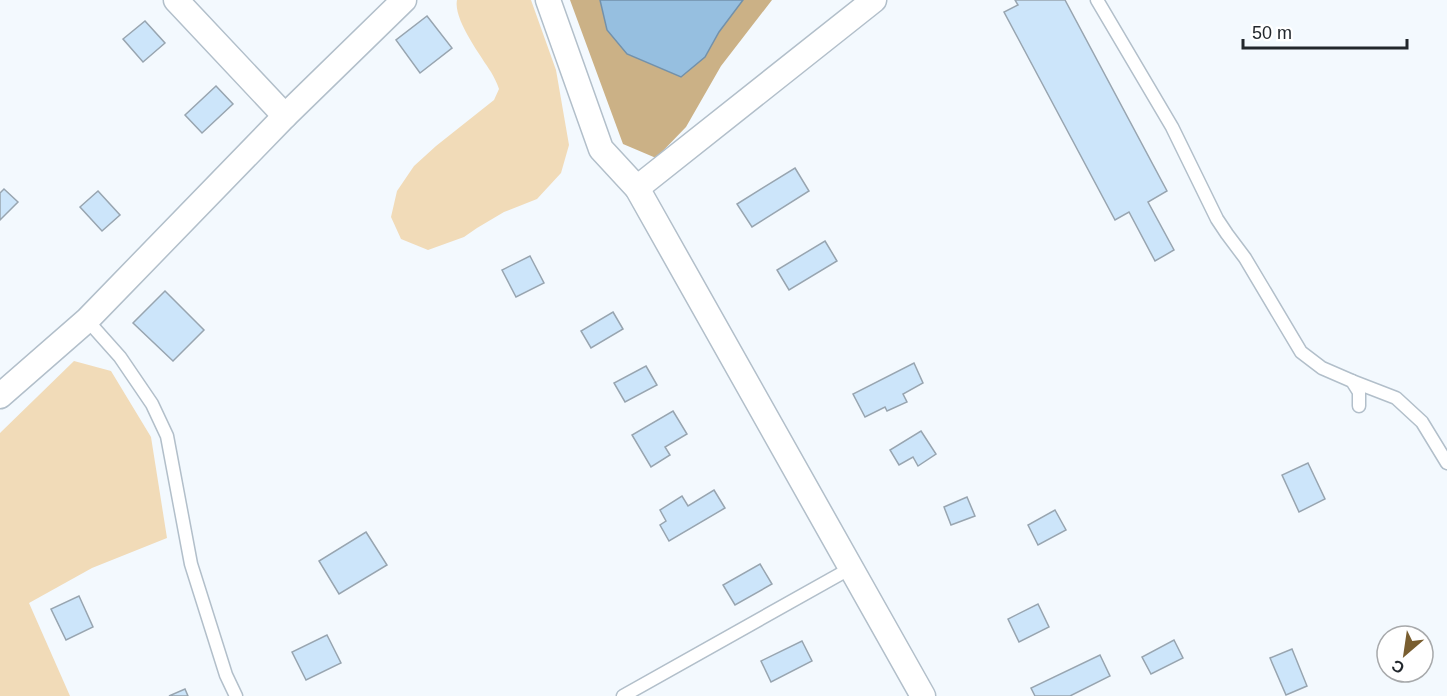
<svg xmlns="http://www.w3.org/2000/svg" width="1447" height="696" viewBox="0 0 1447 696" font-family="Helvetica,sans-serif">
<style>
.green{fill:#f1dbb8}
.forest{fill:#cbb186}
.water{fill:#96bfe0;stroke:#7391aa;stroke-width:1.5}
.building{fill:#cce5fa;stroke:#98a5b0;stroke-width:1.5}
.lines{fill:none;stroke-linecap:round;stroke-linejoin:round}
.lane-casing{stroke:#b2bfca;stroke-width:15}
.street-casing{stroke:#b2bfca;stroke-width:27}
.lane{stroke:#fff;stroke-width:12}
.street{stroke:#fff;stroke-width:24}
</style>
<rect width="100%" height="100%" fill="#f3f9fe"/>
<g class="green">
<path d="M457 0H531L556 70 569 145 561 173 537 199 504 212 477 228 464 237 428 250 401 239 391 217 397 191 414 166 436 146 494 100 499 89C497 83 494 77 491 72 481 56 453 19 457 0Z"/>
<polygon points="74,361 111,371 151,437 167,538 92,568 29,603 70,696 0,696 0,433"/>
</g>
<polygon class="forest" points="570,0 600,0 607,30 705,57 719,32 743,0 772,0 721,66 686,127 656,158 623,144"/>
<polygon class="water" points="600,0 743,0 719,32 705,57 681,77 627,54 607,30"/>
<g class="building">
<polygon points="1015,0 1065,0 1167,191 1148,202 1174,250 1155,261 1129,212 1115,220 1004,12 1018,5"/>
<polygon points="427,16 452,48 420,73 396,40"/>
<polygon points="145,21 165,43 143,62 123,39"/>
<polygon points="216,86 233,104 202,133 185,115"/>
<polygon points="795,168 809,191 752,227 737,204"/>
<polygon points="4,189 18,202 0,220 0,193"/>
<polygon points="98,191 120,215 102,231 80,207"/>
<polygon points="825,241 837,261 789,290 777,270"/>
<polygon points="530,256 544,283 516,297 502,270"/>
<polygon points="165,291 204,330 173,361 133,323"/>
<polygon points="613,312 623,329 591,348 581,331"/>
<polygon points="914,363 923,383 903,394 907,402 887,411 885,407 865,417 853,394"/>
<polygon points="646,366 657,385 625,402 614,383"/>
<polygon points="673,411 687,434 665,447 670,455 651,467 632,435"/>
<polygon points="921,431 936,454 918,466 913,457 899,465 890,450"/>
<polygon points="1308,463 1325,499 1299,512 1282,475"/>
<polygon points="714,490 725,508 669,541 660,525 666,521 660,510 682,496 688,506"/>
<polygon points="967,497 975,516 951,525 944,507"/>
<polygon points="1055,510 1066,530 1038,545 1028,525"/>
<polygon points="366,532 387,565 339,594 319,561"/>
<polygon points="760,564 772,584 735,605 723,585"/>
<polygon points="79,596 93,627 66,640 51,609"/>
<polygon points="1038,604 1049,627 1019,642 1008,619"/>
<polygon points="327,635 341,663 306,680 292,652"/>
<polygon points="1174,640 1183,658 1151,674 1142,657"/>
<polygon points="802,641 812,661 771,682 761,661"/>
<polygon points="1292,649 1307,686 1286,695 1270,658"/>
<polygon points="1100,655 1110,676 1070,696 1035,696 1031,688"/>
<polygon points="185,689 188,696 169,696"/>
</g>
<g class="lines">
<g class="lane-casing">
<g id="lane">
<polyline points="1097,0 1172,127 1217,219 1227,234 1245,258 1301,352 1322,368 1352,381 1359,392 1359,406"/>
<polyline points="87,320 120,357 152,404 167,436 191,564 226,675 236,696"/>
<polyline points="1352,381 1396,398 1422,422 1447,463"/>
<polyline points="623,696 851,568"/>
</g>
</g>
<g class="street-casing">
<g id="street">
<polyline points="176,0 285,116"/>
<polyline points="548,0 601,149 637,188 923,696"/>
<polyline points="637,188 874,0"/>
<polyline points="0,396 87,320 285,116 404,0"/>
</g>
</g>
<use href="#lane" class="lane"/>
<use href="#street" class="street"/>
</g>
<g transform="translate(1405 654) rotate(209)"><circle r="28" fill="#ffffff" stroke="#a7a9ab" stroke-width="1.5"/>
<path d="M0-4.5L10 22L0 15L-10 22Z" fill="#795e30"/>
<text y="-9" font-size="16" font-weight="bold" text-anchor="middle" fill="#22272c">С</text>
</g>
<path d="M1243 39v9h164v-9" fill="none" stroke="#22272c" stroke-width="3"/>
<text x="1252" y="39" font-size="18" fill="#22272c" stroke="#ffffff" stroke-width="4.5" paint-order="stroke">50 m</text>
</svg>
